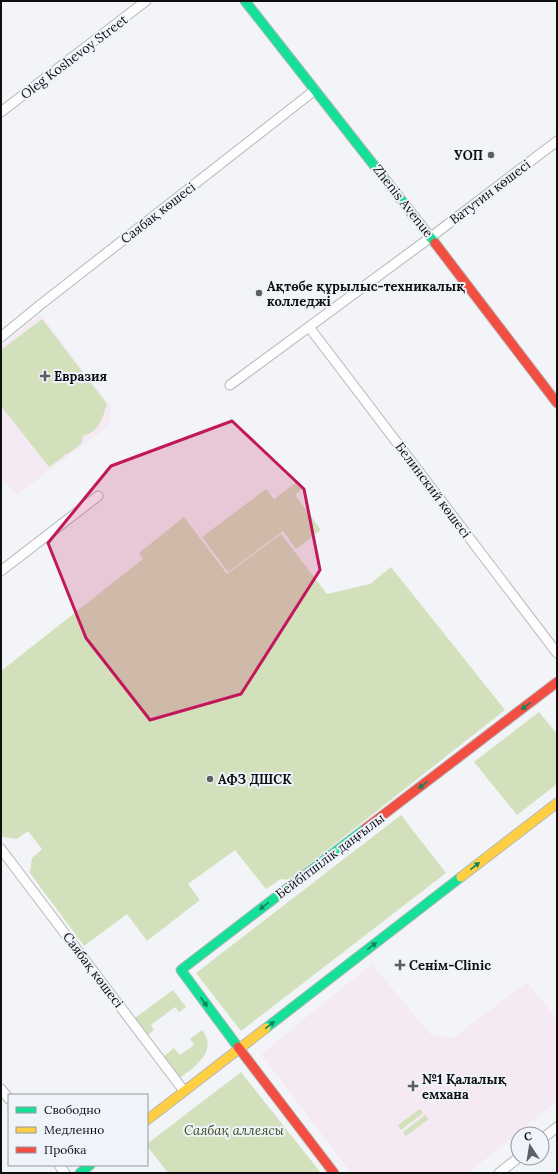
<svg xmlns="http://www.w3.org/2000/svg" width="558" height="1174" viewBox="0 0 558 1174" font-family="Lora,serif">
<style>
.medical{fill:#f5eaf3}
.green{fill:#d2e1bc}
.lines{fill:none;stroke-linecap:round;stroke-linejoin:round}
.street-casing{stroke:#b6b8ba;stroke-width:11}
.fast-casing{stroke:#b6b8ba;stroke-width:11}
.slow-casing{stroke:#b6b8ba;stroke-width:11}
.jam-casing{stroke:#b6b8ba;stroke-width:11}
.street{stroke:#fdfdfe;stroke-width:9}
.fast{stroke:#16e098;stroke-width:9}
.slow{stroke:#ffcf43;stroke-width:9}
.jam{stroke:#f24e42;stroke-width:9}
.oneway{fill:#12825b}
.marked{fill:#c2185b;fill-opacity:0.2;stroke:#c2185b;stroke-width:3;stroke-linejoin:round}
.poi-dot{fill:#5e5f62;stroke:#eff3fa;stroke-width:1.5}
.labels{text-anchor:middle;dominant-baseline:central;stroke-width:4;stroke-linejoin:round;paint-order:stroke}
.street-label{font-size:13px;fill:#0e0f11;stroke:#eff3fa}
.poi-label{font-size:13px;font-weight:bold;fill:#0e0f11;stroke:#eff3fa;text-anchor:start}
.park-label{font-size:13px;font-style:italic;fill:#374813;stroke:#eff3fa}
</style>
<rect width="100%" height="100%" fill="#f2f4f7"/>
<g class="medical">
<polygon points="40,314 111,406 110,425 16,495 7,484 1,484 1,346"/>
<polygon points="372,964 430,1034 453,1038 527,982 557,1020 557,1101 468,1173 351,1173 261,1054"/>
</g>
<g class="green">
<path d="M42 319 107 404C102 419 100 431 83 436L81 444 69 453 64 455 63 457 49 467 1 406V350Z"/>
<polygon points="298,481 303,488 295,495 321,530 296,549 283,531 228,572 202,537 266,489 274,499"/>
<polygon points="184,517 227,574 281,534 327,594 370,584 391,567 505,710 289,880 281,879 266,889 235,850 188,884 200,900 147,941 127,914 84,946 30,873 32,858 42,849 28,831 17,839 3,837 1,834 1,671 143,559 139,553"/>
<polygon points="539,712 557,734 557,784 517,815 474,762"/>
<polygon points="401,815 446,873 241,1031 196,973"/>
<polygon points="173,990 186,1007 179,1012 175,1007 151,1025 154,1030 148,1035 135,1018"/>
<path d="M202 1030C218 1051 196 1066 180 1078L164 1056 174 1048 180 1055 194 1045 190 1039Z"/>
<polygon points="241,1072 321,1173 168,1173 147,1146 147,1144"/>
<polygon points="420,1109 423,1113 401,1130 398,1125"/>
<polygon points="425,1115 429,1119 406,1136 403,1132"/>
</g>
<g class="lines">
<g class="street-casing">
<g id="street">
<polyline points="1,112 146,1"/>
<polyline points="309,327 557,653"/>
<polyline points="1,337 40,305 315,90"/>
<polyline points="230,385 431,237 557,141"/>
<polyline points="1,571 98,496"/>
<polyline points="1,849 184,1091"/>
<polyline points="1,1089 9,1099"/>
<polyline points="542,1139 557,1127"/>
<polyline points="59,1165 65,1173"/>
<polyline points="499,1173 518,1158"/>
</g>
</g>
<g class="fast-casing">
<g id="fast">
<polyline points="245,1 435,243"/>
<polyline points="266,1028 461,877"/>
<polyline points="238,1047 181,970 366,828"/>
<polyline points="80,1173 90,1165"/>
</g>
</g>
<g class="slow-casing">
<g id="slow">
<polyline points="461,877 557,803"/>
<polyline points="147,1120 266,1028"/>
</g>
</g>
<g class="jam-casing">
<g id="jam">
<polyline points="435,243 557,403"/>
<polyline points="366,828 557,682"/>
<polyline points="238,1047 334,1173"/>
</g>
</g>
<use href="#street" class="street"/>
<use href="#fast" class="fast"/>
<use href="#slow" class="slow"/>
<use href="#jam" class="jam"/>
</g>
<defs><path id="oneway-solid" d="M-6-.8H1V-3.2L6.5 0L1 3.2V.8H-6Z"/></defs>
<g class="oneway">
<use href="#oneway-solid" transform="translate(526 706) rotate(143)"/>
<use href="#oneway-solid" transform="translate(423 785) rotate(142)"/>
<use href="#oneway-solid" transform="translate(475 866) rotate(-38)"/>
<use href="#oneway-solid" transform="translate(264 906) rotate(143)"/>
<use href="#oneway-solid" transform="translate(372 946) rotate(-38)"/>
<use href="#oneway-solid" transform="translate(204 1002) rotate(54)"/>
<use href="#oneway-solid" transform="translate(270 1025) rotate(-38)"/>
</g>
<path class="marked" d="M232 421 304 489 320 570 241 694 150 720 86 638 48 543 111 466Z"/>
<g class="poi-dot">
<circle cx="491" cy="155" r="4"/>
<circle cx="259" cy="293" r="4"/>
<path d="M43 370h4v4h4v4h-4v4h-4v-4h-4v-4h4z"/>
<circle cx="210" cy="779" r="4"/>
<path d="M398 959h4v4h4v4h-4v4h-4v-4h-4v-4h4z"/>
<path d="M411 1080h4v4h4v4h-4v4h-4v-4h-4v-4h4z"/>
</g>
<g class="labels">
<g class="street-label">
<text transform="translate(74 57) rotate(-37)">Oleg Koshevoy Street</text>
<text transform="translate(490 192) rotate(-37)">Ватутин көшесі</text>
<text transform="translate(403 201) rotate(52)">Zhenis Avenue</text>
<text transform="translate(158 213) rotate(-38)">Саябақ көшесі</text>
<text transform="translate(433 490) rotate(53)">Белинский көшесі</text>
<text transform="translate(330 856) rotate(-37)">Бейбітшілік даңғылы</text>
<text transform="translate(93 970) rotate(53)">Саябақ көшесі</text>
</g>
<g class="poi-label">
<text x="483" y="155" text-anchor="end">УОП</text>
<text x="267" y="286">Ақтөбе құрылыс-техникалық<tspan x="267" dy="15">колледжі</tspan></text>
<text x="54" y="376">Евразия</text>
<text x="218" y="779">АФЗ ДШСК</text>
<text x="409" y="965">Сенім-Clinic</text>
<text x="422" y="1079">№1 Қалалық<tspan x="422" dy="15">емхана</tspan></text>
</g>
<g class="park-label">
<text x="234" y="1130">Саябақ аллеясы</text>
</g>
</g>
<rect width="558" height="1174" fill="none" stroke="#0e0f11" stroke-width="4"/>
<rect x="8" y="1094" width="140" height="72" fill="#eff3fa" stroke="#95989d"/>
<rect x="16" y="1107" width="20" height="6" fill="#16e098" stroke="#95989d"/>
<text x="44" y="1114" font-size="12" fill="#0e0f11">Свободно</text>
<rect x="16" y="1127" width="20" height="6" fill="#ffcf43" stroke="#95989d"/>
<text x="44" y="1134" font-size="12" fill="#0e0f11">Медленно</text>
<rect x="16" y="1147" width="20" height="6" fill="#f24e42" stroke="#95989d"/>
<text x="44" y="1154" font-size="12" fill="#0e0f11">Пробка</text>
<g transform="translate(530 1146) rotate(348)"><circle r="19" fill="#eff3fa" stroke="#95989d"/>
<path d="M0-3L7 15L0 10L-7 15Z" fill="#5e5f62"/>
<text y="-6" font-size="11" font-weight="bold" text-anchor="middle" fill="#0e0f11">С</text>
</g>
</svg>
